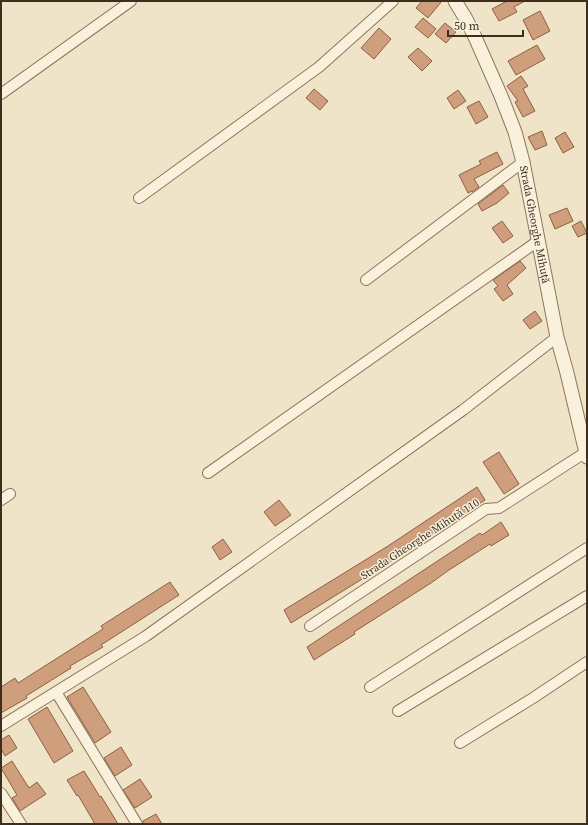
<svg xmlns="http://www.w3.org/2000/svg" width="588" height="825" viewBox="0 0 588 825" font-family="'Source Serif 4',serif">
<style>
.building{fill:#cf9f7d;stroke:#8d5f41}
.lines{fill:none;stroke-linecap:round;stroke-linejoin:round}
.minor-casing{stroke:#8d765c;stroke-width:12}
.tertiary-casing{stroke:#8d765c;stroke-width:15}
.minor{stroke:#faf1dc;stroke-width:10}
.tertiary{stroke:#faf1dc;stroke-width:13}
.labels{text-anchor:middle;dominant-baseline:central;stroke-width:3;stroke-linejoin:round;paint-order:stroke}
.street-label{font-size:11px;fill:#3d2e20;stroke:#f7eed8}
</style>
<rect width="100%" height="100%" fill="#f0e4c8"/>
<g class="building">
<polygon points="422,1 442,1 428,18 416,8"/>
<polygon points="507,1 525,1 514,7 517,12 499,21 492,9"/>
<polygon points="540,11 550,31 533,40 523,20"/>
<polygon points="423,18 436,29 428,38 415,27"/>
<polygon points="445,23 456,32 446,43 435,34"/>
<polygon points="379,28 391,39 374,59 361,48"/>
<polygon points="537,45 545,59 516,75 508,61"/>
<polygon points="418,48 432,61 422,71 408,57"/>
<polygon points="521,76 528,86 523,89 535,111 523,117 515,102 518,101 507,86"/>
<polygon points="314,89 328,101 320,110 306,98"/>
<polygon points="458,90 466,101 454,109 447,98"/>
<polygon points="479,101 488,117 476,124 467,107"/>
<polygon points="542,131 547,145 535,150 528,137"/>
<polygon points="565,132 574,147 563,153 555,138"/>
<polygon points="497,152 503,164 474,179 479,187 472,192 472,191 468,193 459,175 481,164 479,161"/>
<polygon points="503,185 509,193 497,203 482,211 478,204"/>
<polygon points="567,208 573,221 555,229 549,215"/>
<polygon points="502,221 513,236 503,243 492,228"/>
<polygon points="581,221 587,233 578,237 572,226"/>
<polygon points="520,261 526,268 507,285 513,294 503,301 494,289 498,286 493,280"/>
<polygon points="535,311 542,321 530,329 523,320"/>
<polygon points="499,452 519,484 504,494 483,462"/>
<polygon points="477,487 485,500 393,560 291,623 284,610 388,546"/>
<polygon points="279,500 291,515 275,526 264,512"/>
<polygon points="501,522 509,535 491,546 490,544 449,570 431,583 354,632 355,634 314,660 307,647 480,533 482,535"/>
<polygon points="223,539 232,552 220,560 212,547"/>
<polygon points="170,582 179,595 101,645 103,647 70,666 71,668 26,696 27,698 1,713 1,687 15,678 18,683 103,629 101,626"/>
<polygon points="83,687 111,732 95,743 67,697"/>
<polygon points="47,707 73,751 54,763 28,719"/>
<polygon points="9,735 17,748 5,756 1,749 1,740"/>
<polygon points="121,747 132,765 115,776 104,758"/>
<polygon points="12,761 29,788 37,782 46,794 20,811 12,798 17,795 1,768"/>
<polygon points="84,771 100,797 101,796 118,824 95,824 78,795 77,796 67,780"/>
<polygon points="140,779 152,797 135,808 123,790"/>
<polygon points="156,814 162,824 143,824 143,821"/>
</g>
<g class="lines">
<g class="minor-casing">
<g id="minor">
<polyline points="1,94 131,1"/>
<polyline points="139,198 319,67 393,1"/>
<polyline points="366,280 523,162"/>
<polyline points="208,473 538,241"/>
<polyline points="1,500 10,494"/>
<polyline points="310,626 486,509 499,508 586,452"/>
<polyline points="370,687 587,548"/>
<polyline points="56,692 137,824"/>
<polyline points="398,711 587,596"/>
<polyline points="1,726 146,636 463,410 557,337"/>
<polyline points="460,743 533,698 587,662"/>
<polyline points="1,793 21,824"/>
</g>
</g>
<g class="tertiary-casing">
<g id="tertiary">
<path id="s1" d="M455 1 466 19 475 37 501 96 515 132 523 162 557 337 567 373 587 457"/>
</g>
</g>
<use href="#minor" class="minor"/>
<use href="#tertiary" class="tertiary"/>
</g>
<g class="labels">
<g class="street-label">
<text stroke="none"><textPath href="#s1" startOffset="239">Strada Gheorghe Mihuță</textPath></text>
<text transform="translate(420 539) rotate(-33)">Strada Gheorghe Mihuță 110</text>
</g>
</g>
<rect width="588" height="825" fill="none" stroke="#3d2e20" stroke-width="4"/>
<path d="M448 30v6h75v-6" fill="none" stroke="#3d2e20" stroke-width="2"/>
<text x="454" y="30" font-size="12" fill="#3d2e20" stroke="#f7eed8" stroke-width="3" paint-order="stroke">50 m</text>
</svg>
